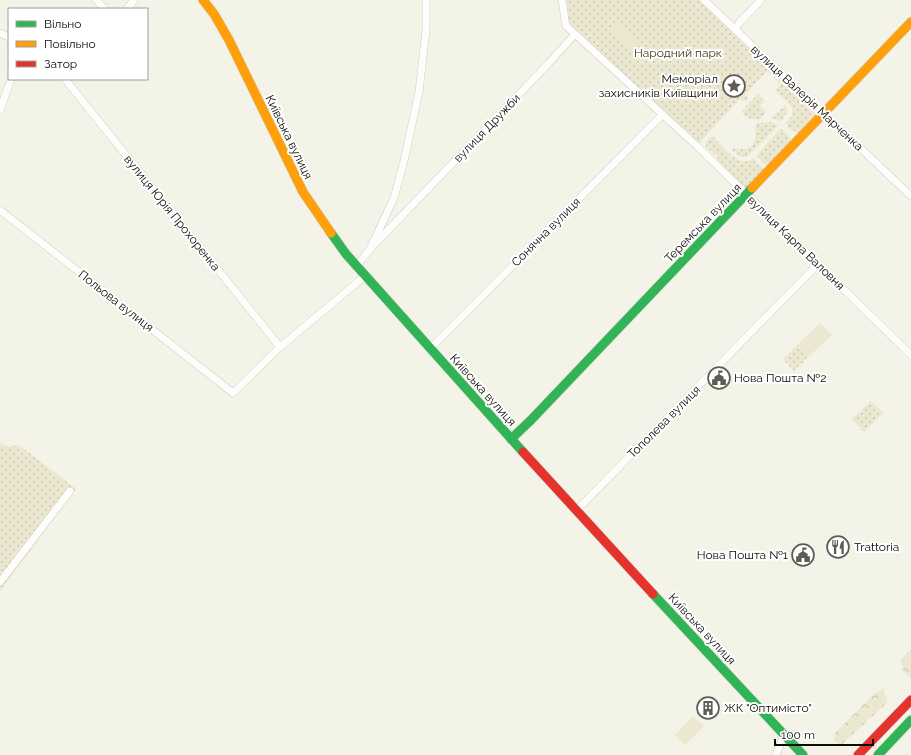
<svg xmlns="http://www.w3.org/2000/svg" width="911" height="755" viewBox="0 0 911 755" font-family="Raleway,sans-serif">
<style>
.grass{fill:url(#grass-dots)}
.forest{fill:url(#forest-crowns)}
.pitch{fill:#ebe7d1}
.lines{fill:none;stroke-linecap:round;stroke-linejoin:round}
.street-casing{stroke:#cfcec5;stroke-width:8}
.fast-casing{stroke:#cfcec5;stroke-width:10}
.slow-casing{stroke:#cfcec5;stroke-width:10}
.jam-casing{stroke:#cfcec5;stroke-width:10}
.street{stroke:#fdfdfc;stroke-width:7}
.fast{stroke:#30b455;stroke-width:9}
.slow{stroke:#ff9f0a;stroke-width:9}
.jam{stroke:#e5322d;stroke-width:9}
.labels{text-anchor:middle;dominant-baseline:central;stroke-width:4;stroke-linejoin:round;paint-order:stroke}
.park-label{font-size:12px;fill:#423b12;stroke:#fff}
.poi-label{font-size:12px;fill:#0d0c06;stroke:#fff;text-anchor:start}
.street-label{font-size:12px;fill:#0d0c06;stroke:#fff}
</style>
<defs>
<pattern id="grass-dots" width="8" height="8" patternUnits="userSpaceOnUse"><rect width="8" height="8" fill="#ebe7d1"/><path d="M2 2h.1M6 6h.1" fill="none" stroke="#c8c5b2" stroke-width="1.8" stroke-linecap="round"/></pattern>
<pattern id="forest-crowns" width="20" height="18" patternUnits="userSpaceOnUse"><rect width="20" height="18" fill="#ebe7d1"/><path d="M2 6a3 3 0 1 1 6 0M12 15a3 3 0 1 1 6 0" fill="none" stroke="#c8c5b2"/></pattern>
</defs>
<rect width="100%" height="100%" fill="#f4f3e8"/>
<g class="grass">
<path d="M565 0H699L814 110 815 115 799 134 788 128 786 123C788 120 791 118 792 115 796 105 780 98 776 90L781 84 767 71 745 95 749 100 745 102 740 99 698 144 569 23 567 17Z"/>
<path d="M758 94 765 101 760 106 766 112 760 119C752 119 745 120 742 111Z"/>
<polygon points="785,105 788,111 782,120 779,121 772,118"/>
<path d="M773 122 778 126 747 157H741L731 149C738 146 744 153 751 146 759 139 753 130 757 123Z"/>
<polygon points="781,128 788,135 792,141 768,167 756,156"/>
<path d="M712 136C722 145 739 170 753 158L765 170 746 189 716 162 718 157 706 147V142Z"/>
<polygon points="797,345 808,357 794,371 783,359"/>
<polygon points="871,401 883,413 864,432 852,419"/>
<polygon points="0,442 7,447 19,445 76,489 0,591"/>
</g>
<g class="forest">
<polygon points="911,650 911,678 903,671 901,659"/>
<polygon points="883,689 888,702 841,745 834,741 834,734 875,693"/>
</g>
<g class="pitch">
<polygon points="617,20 641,43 634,51 609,29"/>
<polygon points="820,323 832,335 808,357 797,345"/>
<polygon points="693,716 704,726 685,745 675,735"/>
</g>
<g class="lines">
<g class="street-casing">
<g id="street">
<polyline points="96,0 105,9"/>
<polyline points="704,0 911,196"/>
<polyline points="127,9 134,0"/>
<polyline points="735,30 739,23 761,0"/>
<polyline points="0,33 9,37"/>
<polyline points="575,34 697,146 911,355"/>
<polyline points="65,79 280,347"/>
<polyline points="0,110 11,79"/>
<polyline points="0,210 233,393 280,347 365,276"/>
<polyline points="370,249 548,64 575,34 566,26 562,0"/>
<polyline points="356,267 370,249 394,198 404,161 419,92 426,30 426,0"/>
<polyline points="430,349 662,115"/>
<polyline points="577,510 818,264"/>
<polyline points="0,582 70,491"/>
<polyline points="776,755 784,735"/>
</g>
</g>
<g class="fast-casing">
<g id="fast">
<polyline points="331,233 346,254 523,452"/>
<polyline points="511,439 531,420 752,188"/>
<polyline points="653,594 803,755"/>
<polyline points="878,755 911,720"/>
</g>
</g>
<g class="slow-casing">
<g id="slow">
<polyline points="203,0 214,14 229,40 303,192 331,233"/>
<polyline points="752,188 911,22"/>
</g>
</g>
<g class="jam-casing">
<g id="jam">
<polyline points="523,452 653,594"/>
<polyline points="858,755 911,700"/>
</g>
</g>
<use href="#street" class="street"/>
<use href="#fast" class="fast"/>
<use href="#slow" class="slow"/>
<use href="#jam" class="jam"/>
</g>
<defs>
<g id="sight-ring" transform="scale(1.15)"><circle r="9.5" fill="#fff" stroke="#5e5d55" stroke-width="1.5"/><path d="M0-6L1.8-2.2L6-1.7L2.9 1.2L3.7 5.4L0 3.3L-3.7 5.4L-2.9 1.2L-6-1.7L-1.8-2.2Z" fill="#5e5d55"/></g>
<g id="civic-ring" transform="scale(1.15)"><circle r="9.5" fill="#fff" stroke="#5e5d55" stroke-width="1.5"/><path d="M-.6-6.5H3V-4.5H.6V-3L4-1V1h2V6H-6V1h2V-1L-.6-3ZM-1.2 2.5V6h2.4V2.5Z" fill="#5e5d55"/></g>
<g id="restaurant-ring" transform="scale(1.15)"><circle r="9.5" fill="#fff" stroke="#5e5d55" stroke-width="1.5"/><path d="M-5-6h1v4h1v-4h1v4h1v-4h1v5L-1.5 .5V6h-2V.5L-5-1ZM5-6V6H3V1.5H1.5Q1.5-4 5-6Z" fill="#5e5d55"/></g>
<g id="building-ring" transform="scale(1.15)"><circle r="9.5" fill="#fff" stroke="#5e5d55" stroke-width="1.5"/><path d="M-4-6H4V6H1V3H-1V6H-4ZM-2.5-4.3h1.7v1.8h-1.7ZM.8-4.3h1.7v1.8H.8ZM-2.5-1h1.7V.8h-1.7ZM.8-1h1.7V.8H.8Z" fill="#5e5d55"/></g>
</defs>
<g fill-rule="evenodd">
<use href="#sight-ring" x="734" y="86"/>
<use href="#civic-ring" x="719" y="378"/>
<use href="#restaurant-ring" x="838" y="547"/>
<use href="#civic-ring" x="803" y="555"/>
<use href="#building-ring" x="708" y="708"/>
</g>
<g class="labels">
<g class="park-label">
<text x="678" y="53">Народний парк</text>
</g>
<g class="poi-label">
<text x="718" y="79" text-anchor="end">Меморіал<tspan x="718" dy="14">захисників Київщини</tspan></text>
<text x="734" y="378">Нова Пошта №2</text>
<text x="854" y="547">Trattoria</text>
<text x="788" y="555" text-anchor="end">Нова Пошта №1</text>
<text x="724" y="708">ЖК "Оптимісто"</text>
</g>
<g class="street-label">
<text transform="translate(807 98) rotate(43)">вулиця Валерія Марченка</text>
<text transform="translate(487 128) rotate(-46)">вулиця Дружби</text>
<text transform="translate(289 137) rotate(64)">Київська вулиця</text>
<text transform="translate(172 213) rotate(51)">вулиця Юрія Прохоренка</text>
<text transform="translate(703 223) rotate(-46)">Теремська вулиця</text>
<text transform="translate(546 232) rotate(-45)">Сонячна вулиця</text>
<text transform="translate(796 243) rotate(44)">вулиця Карпа Валовня</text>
<text transform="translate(116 301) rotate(38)">Польова вулиця</text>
<text transform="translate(483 390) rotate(48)">Київська вулиця</text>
<text transform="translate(664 422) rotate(-45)">Тополева вулиця</text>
<text transform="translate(702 629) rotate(47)">Київська вулиця</text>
</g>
</g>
<rect x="8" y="8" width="140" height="72" fill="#ffffff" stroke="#9e9e9b"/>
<rect x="16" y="21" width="20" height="6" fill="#30b455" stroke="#9e9e9b"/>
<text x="44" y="28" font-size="12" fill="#0d0c06">Вільно</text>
<rect x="16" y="41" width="20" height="6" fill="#ff9f0a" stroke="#9e9e9b"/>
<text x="44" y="48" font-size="12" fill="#0d0c06">Повільно</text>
<rect x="16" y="61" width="20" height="6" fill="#e5322d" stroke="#9e9e9b"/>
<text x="44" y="68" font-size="12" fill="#0d0c06">Затор</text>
<path d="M775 739v6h98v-6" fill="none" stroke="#0d0c06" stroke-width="2"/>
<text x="781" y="739" font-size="12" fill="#0d0c06" stroke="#ffffff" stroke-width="3" paint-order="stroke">100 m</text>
</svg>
